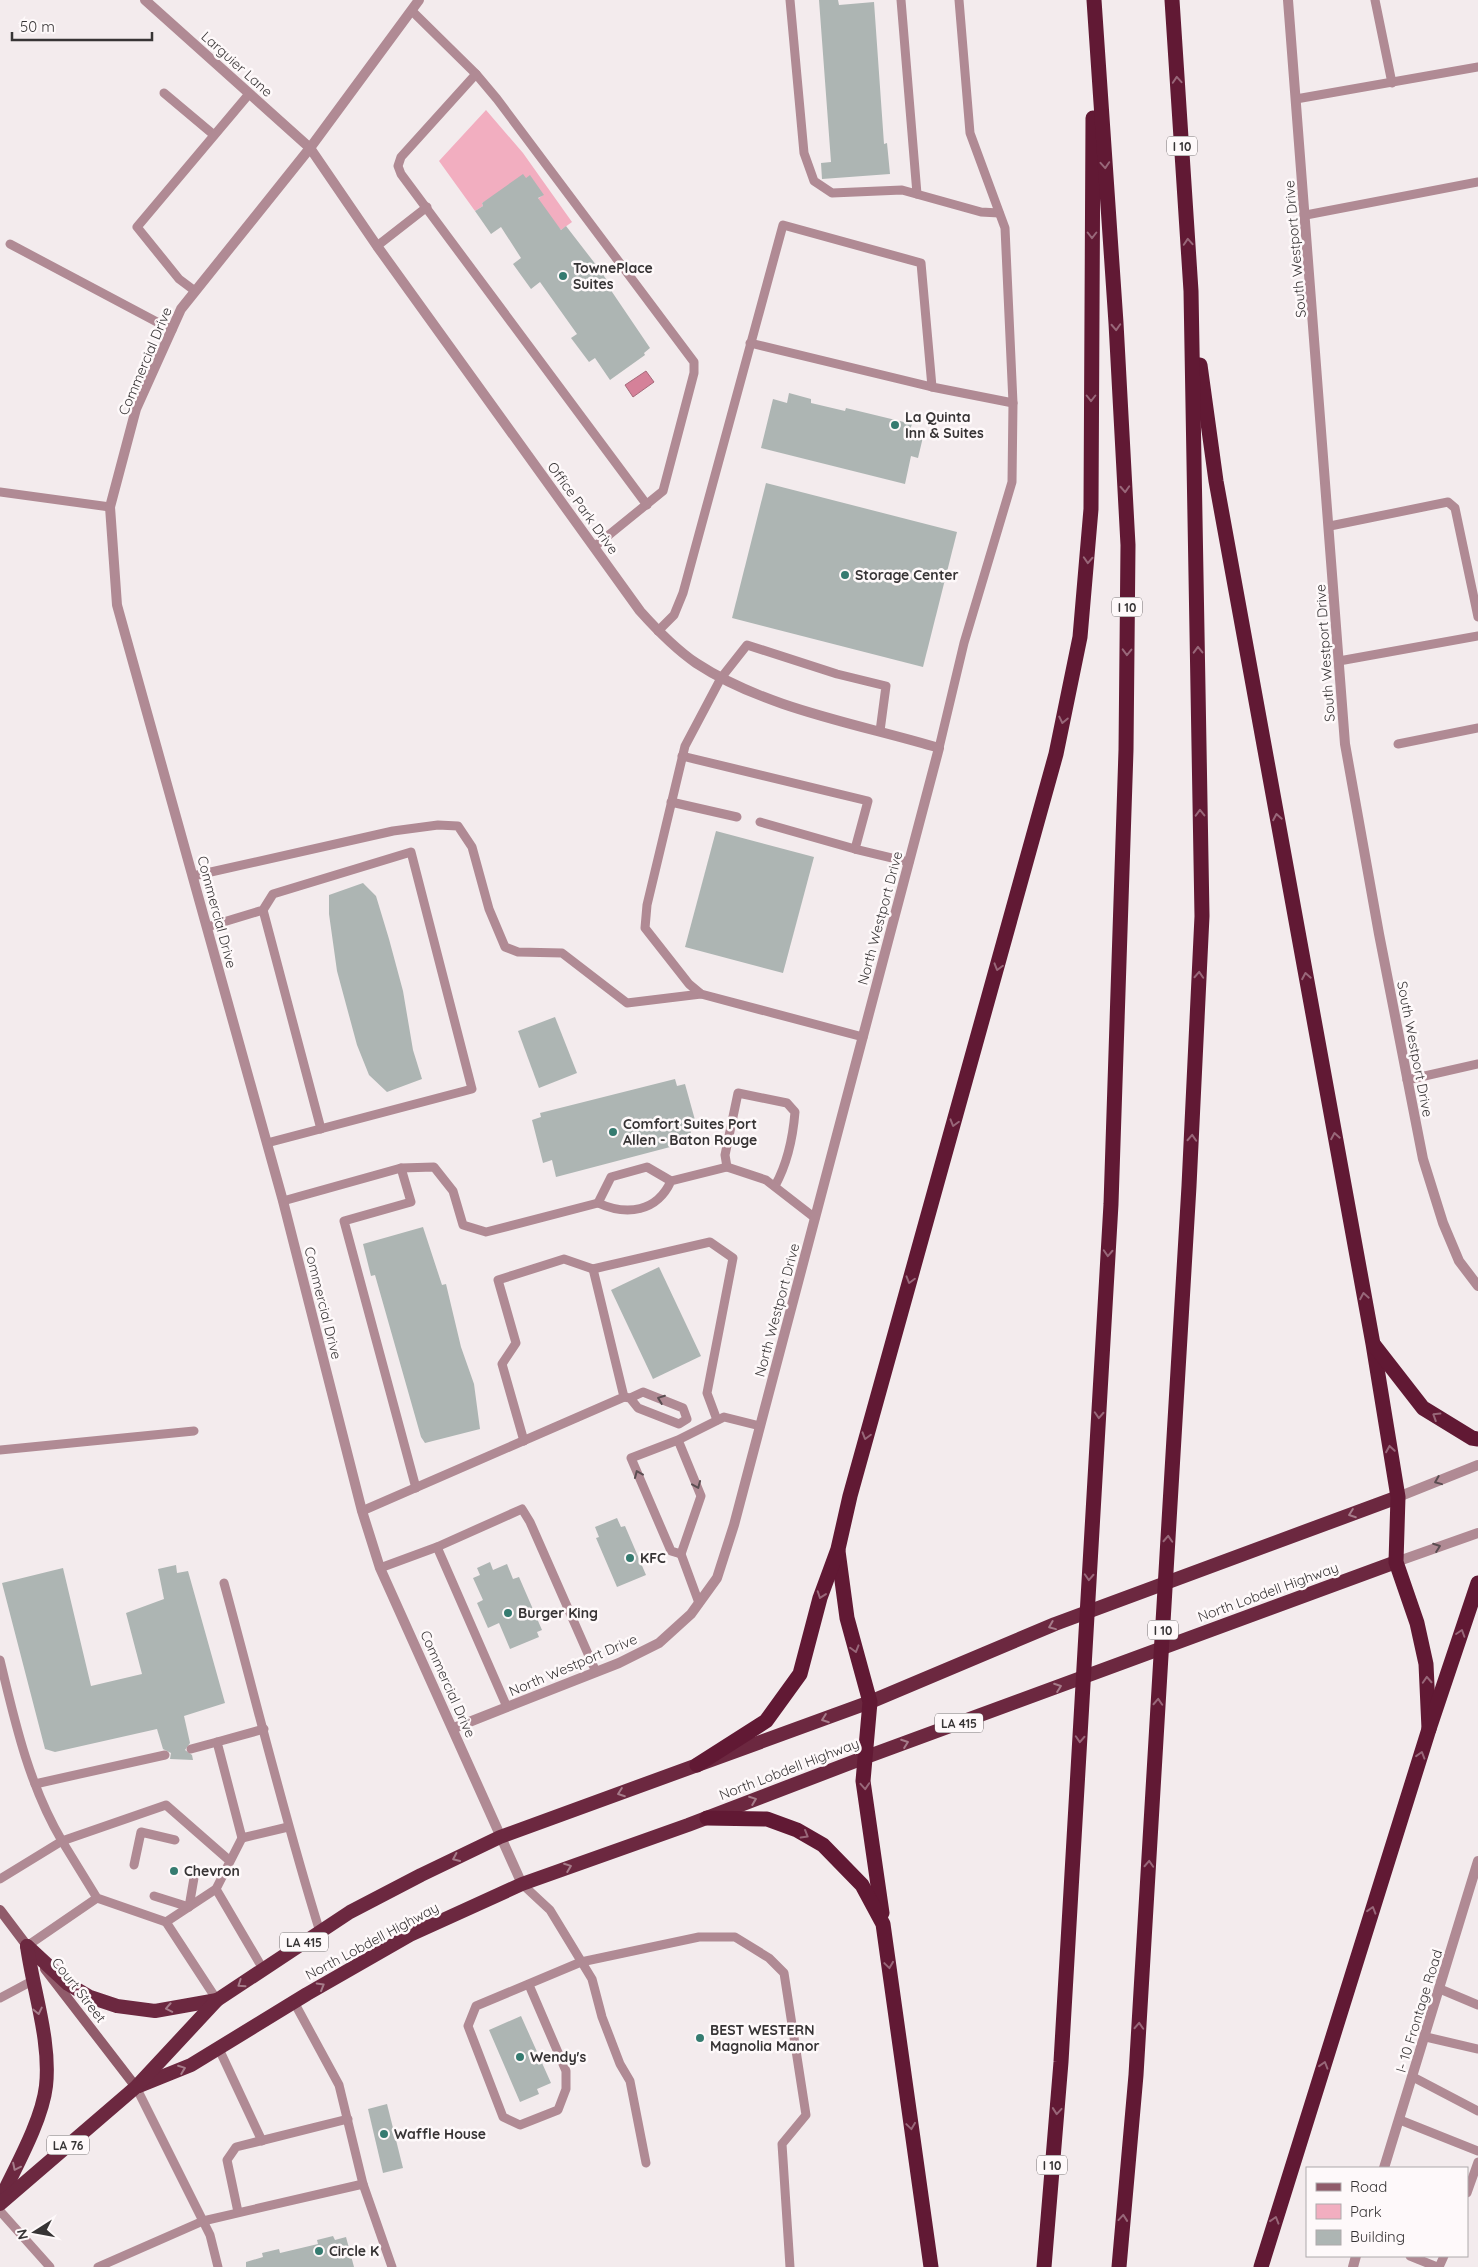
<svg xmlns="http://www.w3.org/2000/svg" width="1478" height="2267" viewBox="0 0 1478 2267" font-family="Quicksand,sans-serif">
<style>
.green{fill:#f2aec0}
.water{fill:#d58199;stroke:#a66a7b}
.building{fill:#adb5b3}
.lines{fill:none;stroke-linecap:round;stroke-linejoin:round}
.service{stroke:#b08a94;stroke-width:9}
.minor{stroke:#b08a94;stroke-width:10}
.tertiary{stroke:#b08a94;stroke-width:10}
.secondary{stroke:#905b6a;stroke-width:10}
.trunk{stroke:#6c2840;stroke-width:14}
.motorway{stroke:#611934;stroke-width:15}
.oneway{stroke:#986779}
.oneway2{stroke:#5b4e52}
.oneway3{stroke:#a67c8a}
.poi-dot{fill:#357b70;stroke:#fef9fa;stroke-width:2}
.labels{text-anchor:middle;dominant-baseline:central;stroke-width:5;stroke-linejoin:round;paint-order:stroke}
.shield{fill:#fef9fa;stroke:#736f70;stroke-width:1}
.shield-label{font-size:12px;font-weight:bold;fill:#373435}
.street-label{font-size:14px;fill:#373435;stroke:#fef9fa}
.poi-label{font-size:14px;font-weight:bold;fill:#373435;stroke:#fef9fa;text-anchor:start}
</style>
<rect width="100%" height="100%" fill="#f3ebed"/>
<polygon class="green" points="486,110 523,153 572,222 561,230 535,201 543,195 530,176 482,203 483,206 475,211 439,161"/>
<polygon class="water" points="646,371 654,382 633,397 625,385"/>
<g class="building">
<polygon points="819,0 838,0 839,5 874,2 884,144 887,143 890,174 822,179 821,163 831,162"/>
<polygon points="523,174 526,178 530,175 544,195 538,198 561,230 566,226 600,270 608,282 606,283 650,348 644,353 645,355 610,380 595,358 589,362 571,338 577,334 540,282 531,289 513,264 521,258 501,227 491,234 475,211 483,206 482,203"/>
<polygon points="789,393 811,399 811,403 845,411 846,408 912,424 909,433 923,437 918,458 911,456 905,484 761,448 773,399 787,403"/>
<polygon points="766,483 957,532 923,667 732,618"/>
<polygon points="716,831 814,857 783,973 685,947"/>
<polygon points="363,883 376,896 389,939 403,991 413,1050 422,1079 387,1092 369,1075 357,1045 337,971 329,914 329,895"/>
<polygon points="555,1017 577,1073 539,1088 518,1031"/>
<polygon points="675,1079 677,1086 685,1084 695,1120 688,1122 693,1141 556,1177 552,1160 543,1163 532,1120 541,1117 540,1113"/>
<polygon points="423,1227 442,1285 446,1284 461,1347 474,1384 480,1429 425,1443 421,1437 375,1275 371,1276 363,1244"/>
<polygon points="659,1267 701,1356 653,1379 611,1290"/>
<polygon points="617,1518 621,1527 625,1526 646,1575 617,1587 596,1538 599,1537 595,1527"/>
<polygon points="490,1562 493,1570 507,1564 513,1579 519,1577 542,1630 537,1632 539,1637 510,1649 499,1623 488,1628 477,1603 483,1600 473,1578 480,1575 477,1568"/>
<polygon points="176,1565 177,1573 188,1571 225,1703 184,1716 190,1743 185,1750 192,1755 193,1760 170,1759 171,1753 163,1749 157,1729 55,1752 45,1749 2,1583 63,1568 91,1686 142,1674 126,1613 164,1599 158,1569"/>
<polygon points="521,2016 551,2083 537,2089 539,2094 520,2102 489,2030"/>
<polygon points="387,2104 403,2168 383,2173 368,2109"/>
<polygon points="333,2236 335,2240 346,2237 354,2267 246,2267 246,2262 263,2257 262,2253 279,2249 280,2253 318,2244 317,2240"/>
</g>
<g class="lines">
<g class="service">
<polyline points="790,0 804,153 814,181 832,193 902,190 981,212 999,213"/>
<polyline points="901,0 917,194"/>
<polyline points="1375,0 1392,83"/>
<polyline points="412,11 476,74 497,99 694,362 694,373 663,491 594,547"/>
<polyline points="476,74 401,157 398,166 401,174 647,505"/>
<polyline points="164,93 214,135"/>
<polyline points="1296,99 1478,67"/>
<polyline points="1306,215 1478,182"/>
<polyline points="10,244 172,330"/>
<polyline points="377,246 427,207"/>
<polyline points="195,291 179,279 137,227 249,94"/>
<polyline points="750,343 932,387"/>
<polyline points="0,492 110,507"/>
<polyline points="1330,526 1448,502 1455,508 1478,617"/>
<polyline points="658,631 674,615 683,593 783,225 921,263 932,387 1013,403"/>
<polyline points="1339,661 1478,636"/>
<polyline points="1398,744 1478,728"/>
<polyline points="939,748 964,643 1012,482 1013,403 1005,228 970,133 959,0"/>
<polyline points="682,756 868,801 855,849 909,862"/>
<polyline points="671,802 737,817"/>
<polyline points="760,822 855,849"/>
<polyline points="193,876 393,831 438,825 458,826 472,847 489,909 505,947 518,952 562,953 627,1003 701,994"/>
<polyline points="263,910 321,1129"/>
<polyline points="207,927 263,910 273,894 411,852 472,1089 267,1143"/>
<polyline points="863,1037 701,994 689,984 645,928 647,905 685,746 721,678 747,645 837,674 886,686 880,731"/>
<polyline points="1407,1080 1478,1064"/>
<path d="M727 1167 725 1155 738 1093 787 1103 795 1112C793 1137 787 1164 775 1186"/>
<polyline points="401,1168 411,1202 344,1221 416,1488"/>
<path d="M283 1201 401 1168 434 1167 453 1191 463 1225 486 1232 598 1203C627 1216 657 1212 671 1181L727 1167 766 1180 815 1218"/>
<polyline points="598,1203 611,1177 647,1167 671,1181"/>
<polyline points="624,1397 630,1398 638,1408 679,1424 687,1419 683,1408 643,1392 630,1398"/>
<polyline points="678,1440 701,1496 681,1554 671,1551 631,1458 678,1440 724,1417 760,1426"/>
<polyline points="524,1441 502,1364 516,1343 498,1280 564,1259 593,1269"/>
<polyline points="0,1450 194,1431"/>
<polyline points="362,1511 624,1397 593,1269 710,1242 733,1258 707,1393 717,1420"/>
<polyline points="681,1554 699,1603"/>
<polyline points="380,1568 437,1547"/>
<path d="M224 1583C256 1700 284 1817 320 1932"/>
<path d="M0 1660C15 1723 29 1785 62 1841L0 1879"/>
<polyline points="507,1707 437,1547 522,1509 530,1522 596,1672"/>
<polyline points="264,1729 217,1742 242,1838 288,1827"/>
<polyline points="191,1749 217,1742"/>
<polyline points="35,1784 165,1755"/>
<polyline points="230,1861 166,1805 62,1841 97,1898 166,1922 216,1889 242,1838"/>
<polyline points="134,1865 141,1832 175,1840"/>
<polyline points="522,1884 550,1910 592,1979 602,2017 620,2064 630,2081 646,2163"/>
<polyline points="216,1889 263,1969"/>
<polyline points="154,1896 189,1907 195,1872"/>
<polyline points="166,1922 217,2000"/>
<polyline points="27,1946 97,1898"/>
<polyline points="529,1985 566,2071 566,2089 558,2110 520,2125 503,2117 468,2026 476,2006 581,1962 699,1937 735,1937 769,1958 784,1973 806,2115 782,2144 790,2267"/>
<polyline points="1440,1989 1478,2005"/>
<polyline points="0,1998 32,1981"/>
<polyline points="294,2002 339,2085 363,2184 392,2267"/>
<polyline points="1426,2037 1478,2049"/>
<polyline points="219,2049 262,2141"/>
<polyline points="1413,2077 1478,2111"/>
<polyline points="136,2087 210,2235 218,2267"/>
<polyline points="1400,2120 1478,2151"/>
<polyline points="1467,2193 1478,2162"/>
<polyline points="0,2211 50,2267"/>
<polyline points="238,2212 227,2160 236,2147 348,2119"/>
<polyline points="1410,2256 1437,2267"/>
<polyline points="98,2267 203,2221 363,2184"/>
<polyline points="1439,2267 1444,2256"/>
</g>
<g class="minor">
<path d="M145 0 310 148 377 246 640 611C657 630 674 648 696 663 766 709 859 724 939 748L734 1525 717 1578 691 1614 659 1643 619 1663 454 1728"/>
<polyline points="419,0 310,148 181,309 136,409 110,507 117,605 283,1201 362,1511 380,1568 522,1884"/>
<polyline points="1288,0 1345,744 1379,934 1423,1159 1443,1223 1459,1261 1478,1286"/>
<polyline points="1384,2168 1478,1861"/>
<polyline points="1353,2267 1356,2256"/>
</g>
<g class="tertiary">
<polyline points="1398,1497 1478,1465"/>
<polyline points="1396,1562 1478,1533"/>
</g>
<g class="secondary">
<polyline points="0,1910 31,1951"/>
<polyline points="45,1969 136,2087"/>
</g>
<g class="trunk">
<polyline points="27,1946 68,1984 90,1997 117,2006 155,2011 217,2000"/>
<polyline points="139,2086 191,2065 307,1994 410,1935 522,1884 688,1825 858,1760 1396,1562"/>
<path d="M0 2200C15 2168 42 2121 46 2086 51 2041 33 1990 27 1946"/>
<polyline points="0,2204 136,2087 217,2000 350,1912 421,1875 500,1837 870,1702 1055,1624 1398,1497"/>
</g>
<g class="motorway">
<polyline points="1200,365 1216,481 1373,1344 1398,1497 1396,1562 1417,1623 1426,1664 1429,1729"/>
<polyline points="1374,1345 1423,1408 1472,1438 1478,1439"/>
<polyline points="838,1551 847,1618 870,1702 863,1781 882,1913"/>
<polyline points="697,1765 766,1721 800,1674 820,1598 838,1549 850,1496 1056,754 1080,637 1091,509 1093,118"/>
<polyline points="707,1818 767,1819 797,1830 823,1845 862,1885 883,1924 931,2267"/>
<polyline points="1044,2267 1061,2062 1111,1204 1126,750 1128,545 1116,323 1094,0"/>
<polyline points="1119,2267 1136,2075 1189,1186 1202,916 1191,291 1172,0"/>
<polyline points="1261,2267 1429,1729 1478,1583"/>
</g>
</g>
<defs><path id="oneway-chevron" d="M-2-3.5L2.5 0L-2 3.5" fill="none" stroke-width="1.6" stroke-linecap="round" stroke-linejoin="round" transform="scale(1.25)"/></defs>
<g class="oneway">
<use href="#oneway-chevron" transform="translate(1177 80) rotate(-94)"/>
<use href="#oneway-chevron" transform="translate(1105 165) rotate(86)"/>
<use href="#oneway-chevron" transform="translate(1092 235) rotate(90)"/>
<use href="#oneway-chevron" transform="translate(1188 242) rotate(-94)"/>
<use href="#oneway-chevron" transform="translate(1116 327) rotate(87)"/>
<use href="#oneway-chevron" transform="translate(1091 398) rotate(90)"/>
<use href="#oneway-chevron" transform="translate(1125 489) rotate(87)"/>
<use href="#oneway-chevron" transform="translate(1088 560) rotate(93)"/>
<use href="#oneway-chevron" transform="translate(1198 650) rotate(-91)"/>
<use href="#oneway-chevron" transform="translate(1127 652) rotate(91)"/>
<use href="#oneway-chevron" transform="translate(1063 720) rotate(102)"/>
<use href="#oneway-chevron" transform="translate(1200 813) rotate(-91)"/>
<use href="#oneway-chevron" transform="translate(1277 817) rotate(-100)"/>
<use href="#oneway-chevron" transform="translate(998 967) rotate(106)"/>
<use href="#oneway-chevron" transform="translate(1199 975) rotate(-87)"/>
<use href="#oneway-chevron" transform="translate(1306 976) rotate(-100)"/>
<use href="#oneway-chevron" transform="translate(954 1123) rotate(106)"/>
<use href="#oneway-chevron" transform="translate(1335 1136) rotate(-100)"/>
<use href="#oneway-chevron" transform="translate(1192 1138) rotate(-87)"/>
<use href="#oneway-chevron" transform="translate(1108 1253) rotate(93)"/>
<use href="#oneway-chevron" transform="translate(910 1280) rotate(106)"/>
<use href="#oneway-chevron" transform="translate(1364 1296) rotate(-100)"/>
<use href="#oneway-chevron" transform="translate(1099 1415) rotate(93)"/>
<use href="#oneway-chevron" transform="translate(1436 1416) rotate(-148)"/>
<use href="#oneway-chevron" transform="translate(866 1436) rotate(106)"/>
<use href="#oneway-chevron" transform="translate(1390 1449) rotate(-99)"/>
<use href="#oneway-chevron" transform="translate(1168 1539) rotate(-87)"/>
<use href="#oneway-chevron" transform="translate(1089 1577) rotate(93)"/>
<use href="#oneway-chevron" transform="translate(821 1595) rotate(109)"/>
<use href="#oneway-chevron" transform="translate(1461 1633) rotate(-72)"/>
<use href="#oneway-chevron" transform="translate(855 1649) rotate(74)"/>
<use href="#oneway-chevron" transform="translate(1427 1680) rotate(-93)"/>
<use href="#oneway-chevron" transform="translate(1158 1702) rotate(-87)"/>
<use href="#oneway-chevron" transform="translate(1080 1739) rotate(93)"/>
<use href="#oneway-chevron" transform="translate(1421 1755) rotate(-73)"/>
<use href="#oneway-chevron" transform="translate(865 1786) rotate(86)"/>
<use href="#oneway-chevron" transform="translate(805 1835) rotate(30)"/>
<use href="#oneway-chevron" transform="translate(1149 1864) rotate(-87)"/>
<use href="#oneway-chevron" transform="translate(1372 1910) rotate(-73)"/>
<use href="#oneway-chevron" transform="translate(889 1965) rotate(82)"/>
<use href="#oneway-chevron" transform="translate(1139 2026) rotate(-87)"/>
<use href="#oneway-chevron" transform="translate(1324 2065) rotate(-73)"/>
<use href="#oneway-chevron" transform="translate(1057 2111) rotate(95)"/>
<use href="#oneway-chevron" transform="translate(911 2126) rotate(82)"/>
<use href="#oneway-chevron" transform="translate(1123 2218) rotate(-85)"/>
<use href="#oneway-chevron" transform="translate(1275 2220) rotate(-73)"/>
</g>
<g class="oneway2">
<use href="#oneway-chevron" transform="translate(661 1399) rotate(-159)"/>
<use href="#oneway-chevron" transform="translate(638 1474) rotate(-113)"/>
<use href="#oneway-chevron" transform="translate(1438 1481) rotate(158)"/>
<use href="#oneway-chevron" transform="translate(697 1485) rotate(67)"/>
<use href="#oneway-chevron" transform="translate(1437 1547) rotate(-20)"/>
</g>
<g class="oneway3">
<use href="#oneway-chevron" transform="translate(1352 1514) rotate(160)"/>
<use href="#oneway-chevron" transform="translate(1052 1626) rotate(158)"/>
<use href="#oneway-chevron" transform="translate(1058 1687) rotate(-20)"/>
<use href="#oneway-chevron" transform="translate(825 1719) rotate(160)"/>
<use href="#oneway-chevron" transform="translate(905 1743) rotate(-20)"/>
<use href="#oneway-chevron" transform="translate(621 1793) rotate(160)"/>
<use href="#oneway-chevron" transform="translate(753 1800) rotate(-21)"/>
<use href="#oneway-chevron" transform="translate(456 1858) rotate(155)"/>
<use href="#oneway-chevron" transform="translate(568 1867) rotate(-21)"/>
<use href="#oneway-chevron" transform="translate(241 1984) rotate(146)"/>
<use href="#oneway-chevron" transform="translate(321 1986) rotate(-30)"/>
<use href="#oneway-chevron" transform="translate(169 2008) rotate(169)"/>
<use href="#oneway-chevron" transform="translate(38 2011) rotate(78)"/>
<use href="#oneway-chevron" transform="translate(182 2069) rotate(-21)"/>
<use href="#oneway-chevron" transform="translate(16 2167) rotate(116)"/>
</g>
<g class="poi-dot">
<circle cx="563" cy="276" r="5"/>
<circle cx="895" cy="425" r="5"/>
<circle cx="845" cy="575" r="5"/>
<circle cx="613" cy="1132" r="5"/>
<circle cx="630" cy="1558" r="5"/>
<circle cx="508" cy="1613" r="5"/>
<circle cx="174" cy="1871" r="5"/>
<circle cx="700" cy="2038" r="5"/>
<circle cx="520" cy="2057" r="5"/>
<circle cx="384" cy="2134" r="5"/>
<circle cx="319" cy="2251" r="5"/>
</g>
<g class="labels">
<g class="shield">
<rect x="1167" y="136.5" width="30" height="19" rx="4"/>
<rect x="1112" y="597.5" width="30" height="19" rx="4"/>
<rect x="1148" y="1620.5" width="30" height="19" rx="4"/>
<rect x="935" y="1713.5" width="48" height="19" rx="4"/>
<rect x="280" y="1932.5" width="48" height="19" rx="4"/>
<rect x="47" y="2135.5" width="42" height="19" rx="4"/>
<rect x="1037" y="2155.5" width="30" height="19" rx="4"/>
</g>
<g class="shield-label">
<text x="1182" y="146">I 10</text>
<text x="1127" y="607">I 10</text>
<text x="1163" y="1630">I 10</text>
<text x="959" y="1723">LA 415</text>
<text x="304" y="1942">LA 415</text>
<text x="68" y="2145">LA 76</text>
<text x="1052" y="2165">I 10</text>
</g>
<g class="street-label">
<text transform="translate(237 64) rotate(42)">Larguier Lane</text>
<text transform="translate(1295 249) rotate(-95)">South Westport Drive</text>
<text transform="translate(145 361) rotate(-67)">Commercial Drive</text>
<text transform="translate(583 508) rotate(54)">Office Park Drive</text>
<text transform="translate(1325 653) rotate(-94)">South Westport Drive</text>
<text transform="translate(217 912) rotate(75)">Commercial Drive</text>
<text transform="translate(880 918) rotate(-75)">North Westport Drive</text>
<text transform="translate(1415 1049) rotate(79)">South Westport Drive</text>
<text transform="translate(323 1303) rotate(76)">Commercial Drive</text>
<text transform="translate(777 1310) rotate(-75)">North Westport Drive</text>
<text transform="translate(1268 1592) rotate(-20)">North Lobdell Highway</text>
<text transform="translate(573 1665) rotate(-23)">North Westport Drive</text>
<text transform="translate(448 1684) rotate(66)">Commercial Drive</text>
<text transform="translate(789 1769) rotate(-21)">North Lobdell Highway</text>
<text transform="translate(372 1941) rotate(-28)">North Lobdell Highway</text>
<text transform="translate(79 1990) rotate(52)">Court Street</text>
<text transform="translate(1419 2011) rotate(-73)">I- 10 Frontage Road</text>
</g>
<g class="poi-label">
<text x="573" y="268">TownePlace<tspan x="573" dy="16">Suites</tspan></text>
<text x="905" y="417">La Quinta<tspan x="905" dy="16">Inn &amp; Suites</tspan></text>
<text x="855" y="575">Storage Center</text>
<text x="623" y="1124">Comfort Suites Port<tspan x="623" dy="16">Allen - Baton Rouge</tspan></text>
<text x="640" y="1558">KFC</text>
<text x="518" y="1613">Burger King</text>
<text x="184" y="1871">Chevron</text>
<text x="710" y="2030">BEST WESTERN<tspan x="710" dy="16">Magnolia Manor</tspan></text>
<text x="530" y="2057">Wendy's</text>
<text x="394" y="2134">Waffle House</text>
<text x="329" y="2251">Circle K</text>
</g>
</g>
<rect x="1306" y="2167" width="162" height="90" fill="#fef9fa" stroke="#aeaaab"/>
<rect x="1316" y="2183" width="25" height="8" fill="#905b6a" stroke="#aeaaab"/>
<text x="1350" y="2192" font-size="15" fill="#373435">Road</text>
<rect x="1316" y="2204" width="25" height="15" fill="#f2aec0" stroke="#aeaaab"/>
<text x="1350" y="2217" font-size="15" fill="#373435">Park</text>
<rect x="1316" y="2230" width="25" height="15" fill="#adb5b3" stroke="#aeaaab"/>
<text x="1350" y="2242" font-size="15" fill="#373435">Building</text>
<g transform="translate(35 2232) rotate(259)" stroke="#fef9fa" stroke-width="4" paint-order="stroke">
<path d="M0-4L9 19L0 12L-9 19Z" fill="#373435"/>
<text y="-8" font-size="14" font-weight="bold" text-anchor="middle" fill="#373435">N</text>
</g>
<path d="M12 32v8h140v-8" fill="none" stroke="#373435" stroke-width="2.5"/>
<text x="20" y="32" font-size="15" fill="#373435" stroke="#fef9fa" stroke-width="4" paint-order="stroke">50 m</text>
</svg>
